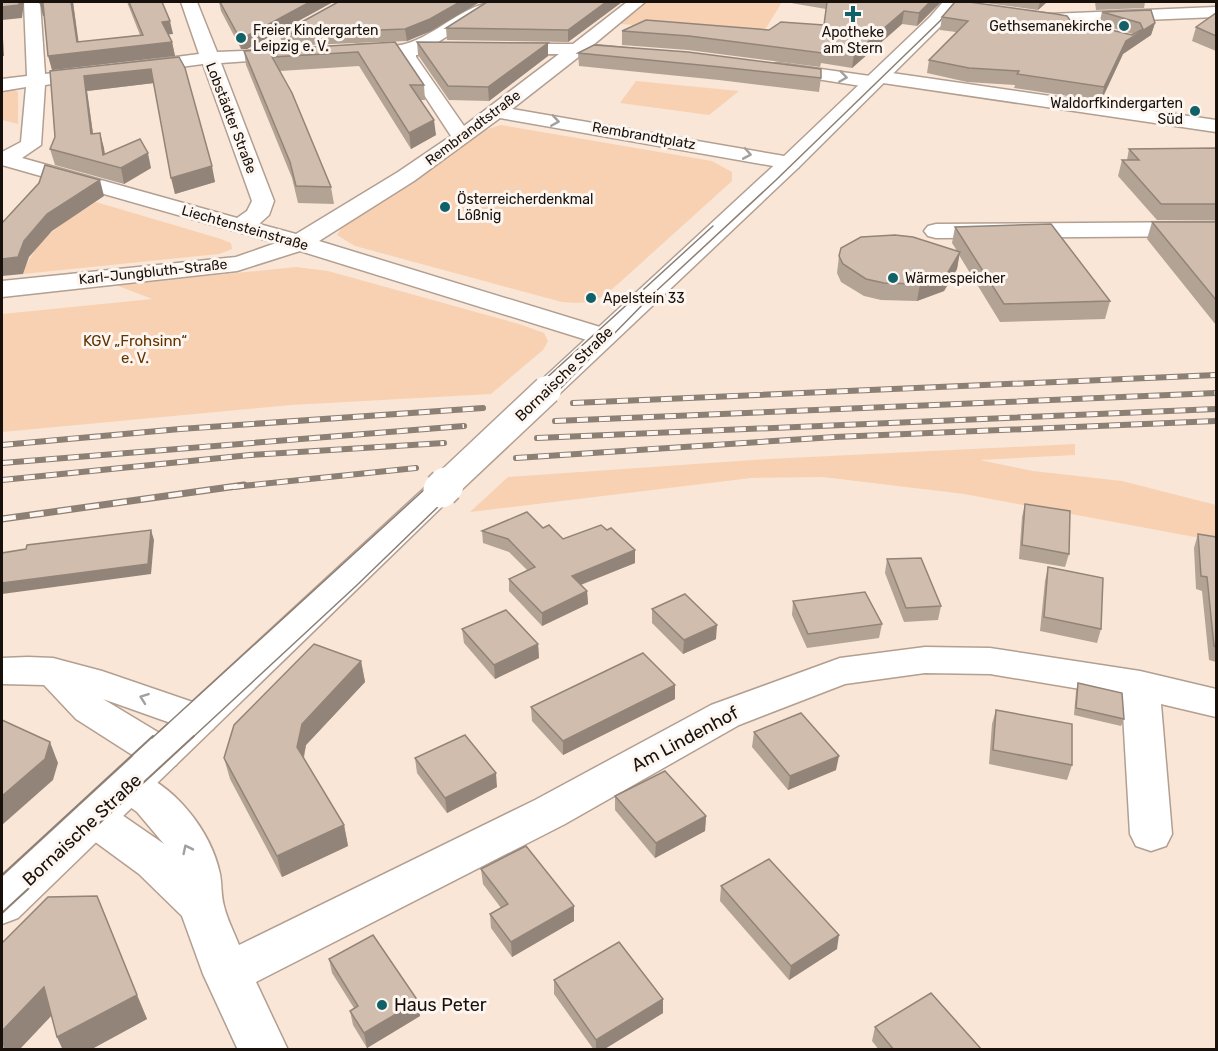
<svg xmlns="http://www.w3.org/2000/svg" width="1218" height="1051" viewBox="0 0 1218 1051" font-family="Rubik,sans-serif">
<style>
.green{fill:#f8d1b2}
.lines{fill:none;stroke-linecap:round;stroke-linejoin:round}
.minor-casing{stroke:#b29f91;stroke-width:3}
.major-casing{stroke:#b29f91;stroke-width:3}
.minor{fill:#fff;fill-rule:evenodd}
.major{fill:#fff;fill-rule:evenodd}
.tram-far1{stroke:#8c7f74;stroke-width:1.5}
.tram{stroke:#8c7f74;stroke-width:2}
.rail-far1-casing{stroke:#8c7f74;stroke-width:6}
.rail-casing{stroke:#8c7f74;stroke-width:7}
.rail-far1{stroke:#fdf5ef;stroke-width:4;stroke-dasharray:11;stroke-linecap:butt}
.rail{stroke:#fdf5ef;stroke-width:4.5;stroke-dasharray:14;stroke-linecap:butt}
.major-bridge-far1-casing{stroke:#b29f91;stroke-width:31;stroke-linecap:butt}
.major-bridge-casing{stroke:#b29f91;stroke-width:38;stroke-linecap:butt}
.major-bridge-far1{stroke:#fff;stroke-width:28}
.major-bridge{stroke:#fff;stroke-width:35}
.wall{fill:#b3a395}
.shaded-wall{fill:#928479}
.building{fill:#d0bdad;stroke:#928479;stroke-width:1.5}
.oneway{stroke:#a29f9d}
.poi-dot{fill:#116169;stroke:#fdf5ef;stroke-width:2}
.labels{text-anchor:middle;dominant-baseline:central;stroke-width:6;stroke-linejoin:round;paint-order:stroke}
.far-poi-label{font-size:14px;fill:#17100b;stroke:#fdf5ef;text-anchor:start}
.far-street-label{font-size:14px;fill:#17100b;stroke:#fdf5ef}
.park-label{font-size:15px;fill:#613300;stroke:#fdf5ef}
.street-label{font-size:15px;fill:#17100b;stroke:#fdf5ef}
.near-street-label{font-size:18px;fill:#17100b;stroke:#fdf5ef}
.near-poi-label{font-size:18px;fill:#17100b;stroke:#fdf5ef;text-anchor:start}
</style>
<rect width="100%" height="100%" fill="#f9e6d6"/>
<g class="green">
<polygon points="637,2 782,2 761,36 610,23"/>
<polygon points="636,81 739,91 709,115 620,103"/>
<polygon points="11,88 18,92 18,124 2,120 2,89"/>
<path d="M501 125 712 161 732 172V181L608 293C592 303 581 304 562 302L355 246 337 235 342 227 481 131Z"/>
<path d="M96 202 221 239 231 243 232 249 219 254 189 257 23 274C35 238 66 221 96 202Z"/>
<polygon points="296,267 328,271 519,324 544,333 548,341 543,350 491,394 291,405 2,432 2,314 152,299 116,285"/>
<polygon points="1075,444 1075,455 980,460 1033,471 1122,481 1216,505 1216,541 964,494 823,477 751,478 470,512 508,477 769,459"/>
</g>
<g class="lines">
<g class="minor-casing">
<g id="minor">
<path d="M24 2H40L45 74 199 54 181 2H197L217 52 295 49 298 53 289 58 221 63 274 201 269 215 259 224 296 234 398 172 451 136 398 55H356L350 54 347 50 350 46C368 42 388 49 405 44 438 35 467 0 501 2L435 44H573L627 2H645L593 45 634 49 637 53 634 57 581 55 512 109 790 157 798 158 801 163 798 168 790 169 500 118 414 181 319 241 613 331 616 337 613 343 603 345 300 251 237 271 2 297V281L236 257 276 243 2 165V152L21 142 26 87 2 91V79L27 76ZM559 54 464 126 416 57V55ZM203 64 252 201 247 211 237 218 22 158 41 145 45 85Z"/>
<polygon points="1216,7 1216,17 1050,24 1025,21 1017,16 1025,11 1050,14"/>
<polygon points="778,63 870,76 878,71 1216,120 1216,132 883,83 874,88 772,72 769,68 772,64"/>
<polygon points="1216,222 1216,236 936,238 928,236 924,231 928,226 936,224"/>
<path d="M925 647 990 648 1140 671 1216 689V717L1161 704 1172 834 1166 846 1151 851 1136 846 1130 834 1122 696 990 674 925 673 845 684 739 725 565 824 256 982 288 1050H238L203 974 182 916 139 874 79 830 73 818 79 806 94 801 109 806 164 844 137 812 115 796 109 785 115 774 130 769C173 783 211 830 220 874 222 885 221 896 224 906 227 919 234 932 239 945L535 800 711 705 840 658Z"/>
<polygon points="28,657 53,658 102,671 213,709 219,719 213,729 199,733 103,699 176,743 182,754 176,765 162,769 148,765 76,719 44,685 2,684 2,658"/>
</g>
</g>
<g class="major-casing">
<g id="major">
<polygon points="943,2 959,2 942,25 798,168 557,396 547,399 537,396 533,390 537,384 782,158 930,17"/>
<polygon points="441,480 452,483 457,490 452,497 18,918 2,924 2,877 430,483"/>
</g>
</g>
<use href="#minor" class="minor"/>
<use href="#major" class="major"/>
<g class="tram-far1">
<polyline points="152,738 713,226"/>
<polyline points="192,738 356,586 559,390 653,294 776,180 940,21 955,2"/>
</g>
<g class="tram">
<polyline points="2,875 153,736"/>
<polyline points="2,913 194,736"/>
</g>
<g class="rail-far1-casing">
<g id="rail-far1">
<polyline points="573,403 1216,375"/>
<polyline points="555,421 1216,393"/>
<polyline points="537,438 1216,409"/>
<polyline points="2,445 180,429 483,408"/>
<polyline points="516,458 835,437 1216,421"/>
<polyline points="2,463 464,426"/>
<polyline points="2,480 250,455 444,443"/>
<polyline points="233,487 416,468"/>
</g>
</g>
<g class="rail-casing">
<polyline id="rail" points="2,519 244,485"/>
</g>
<use href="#rail-far1" class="rail-far1"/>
<use href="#rail" class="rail"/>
<g class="major-bridge-far1-casing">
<polyline id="major-bridge-far1" points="444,487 547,390"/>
</g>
<g class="major-bridge-casing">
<polyline id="major-bridge" points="441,490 446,485"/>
</g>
<use href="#major-bridge-far1" class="major-bridge-far1"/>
<use href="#major-bridge" class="major-bridge"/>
</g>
<g class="wall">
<polygon points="40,2 73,2 78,42 140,35 127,2 162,2 173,34 168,34 172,42 175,56 52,70 44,16 43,16"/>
<polygon points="219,2 333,2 247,49 241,49 221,11"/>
<polygon points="338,2 431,31 407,41 282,46 280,34"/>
<polygon points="487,2 622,2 568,42 447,40 446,28"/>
<polygon points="785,2 941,2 917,26 902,24 852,68 821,63 820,67 688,50 622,45 622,31 769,30 824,25 826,9"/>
<polygon points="978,2 1047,2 1038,10"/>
<polygon points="1095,2 1145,2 1144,8 1096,10"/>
<polygon points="1102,12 1155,23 1151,35 1123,54 1101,101 1014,88 1015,85 967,82 927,73 929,60 956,32 940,30 942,17 1070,20 1132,35 1133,34 1099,24"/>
<polygon points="1216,13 1216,51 1192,41 1196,27"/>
<polygon points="395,42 424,85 425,100 421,100 436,135 411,149 359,66 280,71 331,187 334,204 298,203 292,178 246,65 244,51"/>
<polygon points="417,42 548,43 548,56 489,101 449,100 418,55"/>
<polygon points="594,45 821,78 819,92 719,80 579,66 578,53"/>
<polygon points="179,57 215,182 175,194 154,83 87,91 93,133 100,133 105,154 151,168 124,184 55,165 50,149 55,137 50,71"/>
<polygon points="1216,148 1216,220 1157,220 1118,176 1122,160 1127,160 1129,149"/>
<polygon points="1152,222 1216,222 1216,325 1147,239"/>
<polygon points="955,227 1110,301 1105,319 1000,322 959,255 957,269 944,291 917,301 881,300 864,296 841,282 837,273 839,256 957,251 952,243"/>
<polygon points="1025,504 1069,554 1065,567 1019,559 1022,517"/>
<polygon points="543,528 563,539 607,530 635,550 635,563 581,585 587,591 588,604 542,626 509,591 509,579 527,570 509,552 483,543 482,531"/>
<polygon points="1198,534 1216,537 1216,662 1209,660 1202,591 1196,589 1194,548"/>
<polygon points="887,559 941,606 938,620 904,622 885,573"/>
<polygon points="1048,567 1101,629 1097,643 1040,631 1045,581"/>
<polygon points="793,601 882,624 879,638 807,648 792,615"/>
<polygon points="652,609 716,639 683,654 652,623"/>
<polygon points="462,629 538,644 539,658 495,679 464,643"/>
<polygon points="361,661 365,682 306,745 304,758 344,825 348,846 282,877 230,779 224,758"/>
<polygon points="1078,683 1124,719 1121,726 1074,715 1076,691"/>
<polygon points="675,699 563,755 532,721 531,707"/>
<polygon points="996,710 1072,765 1067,780 989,764 992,724"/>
<polygon points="754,732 836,770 788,790 752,747"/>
<polygon points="415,758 497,787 447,813 417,773"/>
<polygon points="615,796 706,816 705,831 655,858 615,810"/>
<polygon points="481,869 574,921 512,957 491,928 490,914 501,908 483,884"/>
<polygon points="721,886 837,949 789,980 720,901"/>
<polygon points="2,943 137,995 147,1019 90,1050 63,1050 57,1037 51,1015 19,1050 2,1050"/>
<polygon points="329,959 418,1001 420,1016 367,1048 353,1025 350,1011 354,1008 332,973"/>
<polygon points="554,980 663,1013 603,1050 594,1050 554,994"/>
<polygon points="875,1027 982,1050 879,1050 872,1041"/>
</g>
<g class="shaded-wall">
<polygon points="19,2 24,2 22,18 2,20 4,56 2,56 2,7"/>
<polygon points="71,2 73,2 80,52 172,42 175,56 52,70 48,56"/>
<polygon points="310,2 333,2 247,49 241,49 239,37"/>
<polygon points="460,2 480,2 431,31 407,41 405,29"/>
<polygon points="606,2 622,2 568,42 568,30"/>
<polygon points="930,2 941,2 917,26 919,13"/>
<polygon points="1040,2 1047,2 1038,10"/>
<polygon points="40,3 43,3 46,16 43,16"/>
<polygon points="904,11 902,24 852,68 854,54"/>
<polygon points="170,21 173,34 164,35 162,22"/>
<polygon points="1155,23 1151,35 1123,54 1101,101 1104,87 1126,41"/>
<polygon points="548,43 548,56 489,101 488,87"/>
<polygon points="151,69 154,83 87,91 95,149 91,134 84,76"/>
<polygon points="434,120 436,135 411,149 409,133"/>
<polygon points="100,133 104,148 106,165 103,155"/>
<polygon points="148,153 151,168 124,184 121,168"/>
<polygon points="212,166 215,182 175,194 171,178"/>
<polygon points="100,180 104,196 52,231 29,257 23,274 2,276 2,259 24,241 47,214"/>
<polygon points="960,252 957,269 944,291 917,301 920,284"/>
<polygon points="151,530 154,540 151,574 2,594 2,583"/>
<polygon points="635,550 635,563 572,588 572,576"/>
<polygon points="587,591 588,604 542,626 542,613"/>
<polygon points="717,625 716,639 683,654 684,640"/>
<polygon points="538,644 539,658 495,679 494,665"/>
<polygon points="361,661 365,682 306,745 301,768 297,747 302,724"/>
<polygon points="675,685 675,699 563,755 563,741"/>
<polygon points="50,742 58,763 53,780 2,825 2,796"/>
<polygon points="839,756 836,770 788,790 790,776"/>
<polygon points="496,773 497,787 447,813 445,798"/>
<polygon points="706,816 705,831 655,858 656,843"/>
<polygon points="344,825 348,846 282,877 277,856"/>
<polygon points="574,906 574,921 512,957 511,942"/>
<polygon points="839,935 837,949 789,980 791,966"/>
<polygon points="44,987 55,1012 19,1050 5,1050 2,1042 2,1031"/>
<polygon points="137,995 147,1019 90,1050 63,1050 57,1037"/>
<polygon points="663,999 663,1013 603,1050 596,1050 596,1040"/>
<polygon points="418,1001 420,1016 367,1048 364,1033"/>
</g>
<g class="building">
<polygon points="2,2 19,2 19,5 2,7"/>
<polygon points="40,2 71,2 77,42 143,35 129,2 162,2 170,21 162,22 172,42 48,56 43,3 40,3"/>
<polygon points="220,2 310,2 245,37 239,37"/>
<polygon points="338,2 460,2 430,19 405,29 280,34"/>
<polygon points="487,2 606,2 568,30 446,28"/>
<polygon points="827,2 930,2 919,13 904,11 854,54 822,49 822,53 689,36 622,31 646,20 769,30 781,22 824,25"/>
<polygon points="955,2 969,2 1056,14 1067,16 1070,20 1132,35 1143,29 1140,23 1102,12 1151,10 1155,23 1126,41 1104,87 1017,74 1019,71 969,68 929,60 968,21 942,17"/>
<polygon points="1216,13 1216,36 1196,27"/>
<polygon points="395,42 424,85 410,85 434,120 409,133 358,52 272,57 292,93 331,187 296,186 290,162 244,51"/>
<polygon points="417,42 548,43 488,87 448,86"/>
<polygon points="594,45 688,52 821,69 821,78 720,67 578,53"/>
<polygon points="179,57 185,68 212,166 171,178 151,69 84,76 91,134 100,133 103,155 140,139 148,153 121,168 50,149 55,137 50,71"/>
<polygon points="1216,148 1216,204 1161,204 1122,160 1139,160 1129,149"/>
<polygon points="45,165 100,180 47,214 24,241 18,257 2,259 2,223 39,183"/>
<polygon points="1152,222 1216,222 1216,300"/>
<polygon points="1051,224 1110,301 1004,304 955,227"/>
<polygon points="895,235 913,237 960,252 947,274 920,284 884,283 866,279 843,264 839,256 841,248 861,237"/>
<polygon points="1025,504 1070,511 1069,554 1022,545"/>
<polygon points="527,512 543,528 549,525 563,539 601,525 607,530 611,528 635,550 572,576 587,591 542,613 509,579 535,567 508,539 482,531"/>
<polygon points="151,530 148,564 2,583 2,553 26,549 27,545"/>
<polygon points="1198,534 1216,537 1216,647 1214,646 1207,577 1201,576"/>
<polygon points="921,558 941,606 906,608 887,559"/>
<polygon points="1048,567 1103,578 1101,629 1044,617"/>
<polygon points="865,592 882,624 808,634 793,601"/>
<polygon points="685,594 717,625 684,640 652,609"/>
<polygon points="506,610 538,644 494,665 462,629"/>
<polygon points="314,644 361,661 302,724 297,747 344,825 277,856 224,758 234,725"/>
<polygon points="643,653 675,685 563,741 531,707"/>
<polygon points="1078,683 1122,693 1124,719 1076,708"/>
<polygon points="996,710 1072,724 1072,765 993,750"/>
<polygon points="801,713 839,756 790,776 754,732"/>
<polygon points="2,720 50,742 45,759 2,796"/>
<polygon points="465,735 496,773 445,798 415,758"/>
<polygon points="665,771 706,816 656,843 615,796"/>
<polygon points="526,846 574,906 511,942 490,914 508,904 481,869"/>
<polygon points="769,859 839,935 791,966 721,886"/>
<polygon points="97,896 137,995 57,1037 44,987 2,1031 2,943 48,897"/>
<polygon points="373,935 418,1001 364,1033 350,1011 358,1006 329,959"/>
<polygon points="619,942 663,999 596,1040 554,980"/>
<polygon points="931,993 982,1050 894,1050 875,1027"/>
</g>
<defs><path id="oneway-chevron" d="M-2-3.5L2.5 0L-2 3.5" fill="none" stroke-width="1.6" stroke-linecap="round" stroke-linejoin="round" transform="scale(1.5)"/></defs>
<g class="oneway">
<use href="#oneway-chevron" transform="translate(843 77) rotate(8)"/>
<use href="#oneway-chevron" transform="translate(555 121) rotate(9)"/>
<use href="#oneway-chevron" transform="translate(747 154) rotate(10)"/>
<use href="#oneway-chevron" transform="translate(144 698) rotate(-160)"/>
<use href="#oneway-chevron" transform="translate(187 849) rotate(-116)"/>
</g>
<g class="poi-dot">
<path d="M850 5h6v6h6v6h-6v6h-6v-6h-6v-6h6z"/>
<circle cx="1124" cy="26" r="6"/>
<circle cx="241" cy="38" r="6"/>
<circle cx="1195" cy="111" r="6"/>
<circle cx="445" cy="207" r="6"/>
<circle cx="893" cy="278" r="6"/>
<circle cx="591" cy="298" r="6"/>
<circle cx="382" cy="1005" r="6"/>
</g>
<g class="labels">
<g class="far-poi-label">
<text x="1112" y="26" text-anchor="end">Gethsemanekirche</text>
<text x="253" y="30">Freier Kindergarten<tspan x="253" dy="16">Leipzig e. V.</tspan></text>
<text x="853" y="32" text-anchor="middle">Apotheke<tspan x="853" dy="16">am Stern</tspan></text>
<text x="1183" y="103" text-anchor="end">Waldorfkindergarten<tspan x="1183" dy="16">Süd</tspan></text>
<text x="457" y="199">Österreicherdenkmal<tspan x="457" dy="16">Lößnig</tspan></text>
<text x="905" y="278">Wärmespeicher</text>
<text x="603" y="298">Apelstein 33</text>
</g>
<g class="far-street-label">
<text transform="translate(231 118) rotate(69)">Lobstädter Straße</text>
<text transform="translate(473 128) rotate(-37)">Rembrandtstraße</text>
<text transform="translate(644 136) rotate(10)">Rembrandtplatz</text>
<text transform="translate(245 228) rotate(16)">Liechtensteinstraße</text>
<text transform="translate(153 272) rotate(-6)">Karl-Jungbluth-Straße</text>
</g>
<g class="park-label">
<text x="135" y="341">KGV „Frohsinn“<tspan x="135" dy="17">e. V.</tspan></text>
</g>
<g class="street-label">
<text transform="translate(564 374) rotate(-44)">Bornaische Straße</text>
</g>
<g class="near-street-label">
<text transform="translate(685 739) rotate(-28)">Am Lindenhof</text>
<text transform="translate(82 830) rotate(-43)">Bornaische Straße</text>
</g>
<g class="near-poi-label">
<text x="394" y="1005">Haus Peter</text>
</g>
</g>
<rect width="1218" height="1051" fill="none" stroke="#17100b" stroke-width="6"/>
</svg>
